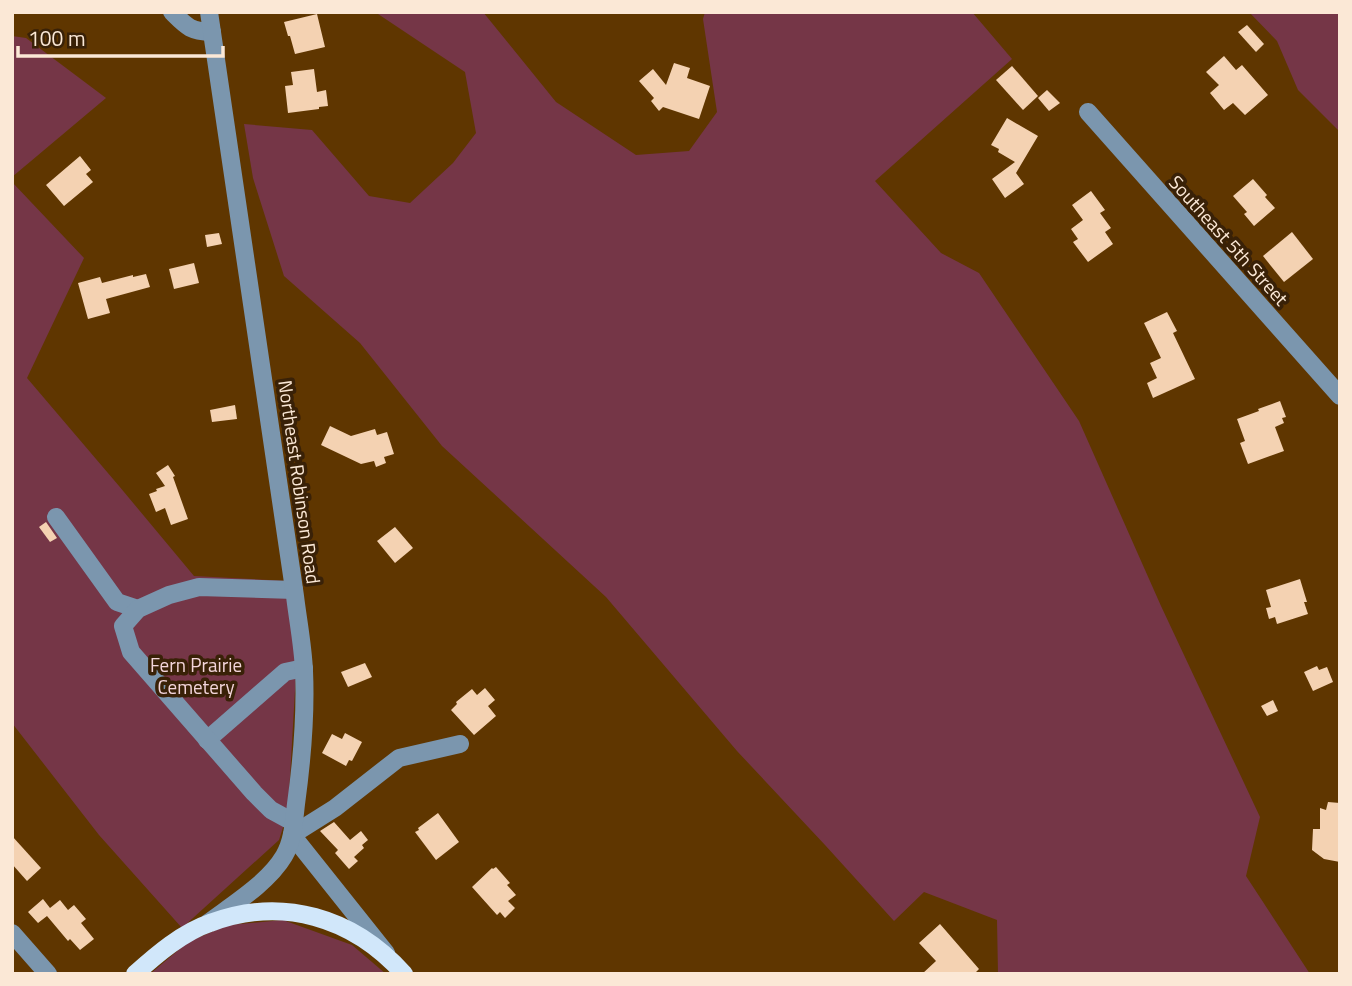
<svg xmlns="http://www.w3.org/2000/svg" width="1352" height="986" viewBox="0 0 1352 986" font-family="'Titillium Web',sans-serif">
<style>
.green{fill:#753647}
.building{fill:#f4d2b2}
.lines{fill:none;stroke-linecap:round;stroke-linejoin:round}
.minor{stroke:#7b96ae;stroke-width:18}
.major{stroke:#d1e7fa;stroke-width:18}
.labels{text-anchor:middle;dominant-baseline:central;stroke-width:7;stroke-linejoin:round;paint-order:stroke}
.street-label{font-size:19px;fill:#fbe8d6;stroke:#392107}
.park-label{font-size:19px;fill:#f3d5db;stroke:#392107}
</style>
<rect width="100%" height="100%" fill="#5f3600"/>
<g class="green">
<polygon points="375,12 483,12 556,102 636,155 689,151 717,112 703,19 705,12 972,12 1012,59 875,181 941,253 979,273 1079,421 1161,606 1260,817 1246,876 1310,974 998,974 997,920 924,892 894,921 825,845 737,751 606,597 442,446 360,343 284,276 253,178 244,124 312,130 369,196 410,203 453,163 476,133 465,72"/>
<polygon points="1249,12 1340,12 1340,132 1298,90 1277,41"/>
<polygon points="12,36 26,38 106,98 12,177"/>
<polygon points="12,182 84,258 27,378 119,486 194,576 288,581 296,673 288,812 279,840 182,928 99,835 12,723"/>
<polygon points="283,920 352,945 386,974 150,974 188,942 228,925"/>
</g>
<g class="building">
<polygon points="317,14 325,47 295,54 290,36 288,36 284,22"/>
<polygon points="1247,25 1264,44 1256,52 1238,32"/>
<polygon points="1224,56 1236,70 1242,65 1268,95 1245,115 1233,103 1224,110 1210,93 1219,85 1206,72"/>
<polygon points="674,63 690,68 687,78 710,86 699,119 663,107 659,111 651,101 654,98 639,81 653,69 666,85"/>
<polygon points="1012,66 1038,96 1023,110 996,80"/>
<polygon points="314,69 317,92 326,90 328,106 319,107 319,109 288,113 285,86 293,85 291,72"/>
<polygon points="1047,90 1060,103 1049,111 1038,98"/>
<polygon points="1007,118 1038,136 1016,173 1024,184 1005,198 992,179 1015,162 998,152 999,149 991,145"/>
<polygon points="80,156 91,170 86,174 93,182 64,206 46,185"/>
<polygon points="1253,179 1267,195 1265,197 1275,208 1254,226 1244,214 1247,212 1233,196"/>
<polygon points="1091,191 1105,210 1100,213 1111,228 1105,232 1113,244 1088,262 1073,242 1078,239 1071,229 1083,220 1072,205"/>
<polygon points="1292,232 1313,259 1284,282 1263,256"/>
<polygon points="219,233 222,244 207,247 205,235"/>
<polygon points="194,263 199,283 174,289 169,269"/>
<polygon points="146,274 150,287 106,299 110,313 88,319 78,283 100,277 102,283 133,275 133,277"/>
<polygon points="1167,312 1177,331 1173,333 1195,379 1153,398 1147,383 1157,378 1150,363 1161,358 1144,323"/>
<polygon points="1280,401 1286,417 1282,418 1284,423 1275,427 1284,451 1248,464 1240,443 1245,441 1237,419 1259,411 1258,409"/>
<polygon points="235,405 237,419 212,422 210,410"/>
<polygon points="330,426 351,436 375,429 377,435 387,432 394,454 384,457 386,463 376,467 374,461 361,464 321,445"/>
<polygon points="168,465 175,476 173,477 188,519 171,525 165,508 156,512 149,494 157,491 156,489 165,486 156,473"/>
<polygon points="46,522 57,538 50,542 39,527"/>
<polygon points="395,527 413,548 395,563 377,541"/>
<polygon points="1300,579 1307,602 1304,602 1308,614 1277,624 1275,617 1269,619 1266,608 1271,607 1266,590"/>
<polygon points="365,663 372,677 348,687 341,672"/>
<polygon points="1317,666 1319,670 1327,667 1333,682 1313,691 1304,672"/>
<polygon points="485,688 495,700 488,706 496,716 474,735 451,710 457,704 456,702 472,689 477,695"/>
<polygon points="1273,700 1278,711 1267,716 1261,706"/>
<polygon points="345,733 362,742 352,761 349,760 346,766 322,753 332,734 342,739"/>
<polygon points="1328,802 1340,803 1340,862 1324,859 1312,850 1313,829 1320,829 1320,808 1326,810"/>
<polygon points="438,813 459,842 436,860 415,832 419,830 418,828"/>
<polygon points="334,822 350,840 361,831 368,840 362,845 364,848 354,857 358,861 349,869 335,853 338,850 320,831"/>
<polygon points="12,836 41,868 27,881 12,864"/>
<polygon points="496,867 510,883 507,885 516,895 508,901 515,908 505,918 500,912 497,915 472,887 492,868 493,869"/>
<polygon points="43,899 50,908 60,900 68,910 74,905 86,919 81,923 94,939 80,950 70,939 68,941 47,916 38,923 28,912"/>
<polygon points="940,924 979,969 974,974 922,974 936,961 919,943"/>
</g>
<g class="lines">
<g class="minor">
<path d="M172 12C187 27 190 31 212 32"/>
<polyline points="1088,112 1340,396"/>
<polyline points="56,517 117,602 138,609"/>
<polyline points="207,740 285,672 304,668"/>
<polyline points="293,822 271,810 254,793 131,652 123,626 138,609 169,595 199,587 294,590"/>
<polyline points="292,835 335,808 399,758 460,744"/>
<polyline points="292,835 386,953"/>
<path d="M208 923C232 905 268 883 284 856 293 841 294 821 296 804 302 760 306 715 304 671 303 646 298 621 295 596L209 12"/>
<polyline points="12,933 48,974"/>
</g>
<path class="major" d="M135 974C156 955 183 932 210 923 282 896 353 917 404 974"/>
</g>
<g class="labels">
<g class="street-label">
<text transform="translate(1229 240) rotate(48)">Southeast 5th Street</text>
<text transform="translate(300 482) rotate(82)">Northeast Robinson Road</text>
</g>
<g class="park-label">
<text x="196" y="664">Fern Prairie<tspan x="196" dy="22">Cemetery</tspan></text>
</g>
</g>
<rect width="1352" height="986" fill="none" stroke="#fbe8d6" stroke-width="28"/>
<path d="M18 46v10h205v-10" fill="none" stroke="#fbe8d6" stroke-width="3.5"/>
<text x="28" y="46" font-size="21" fill="#fbe8d6" stroke="#392107" stroke-width="5" paint-order="stroke">100 m</text>
</svg>
